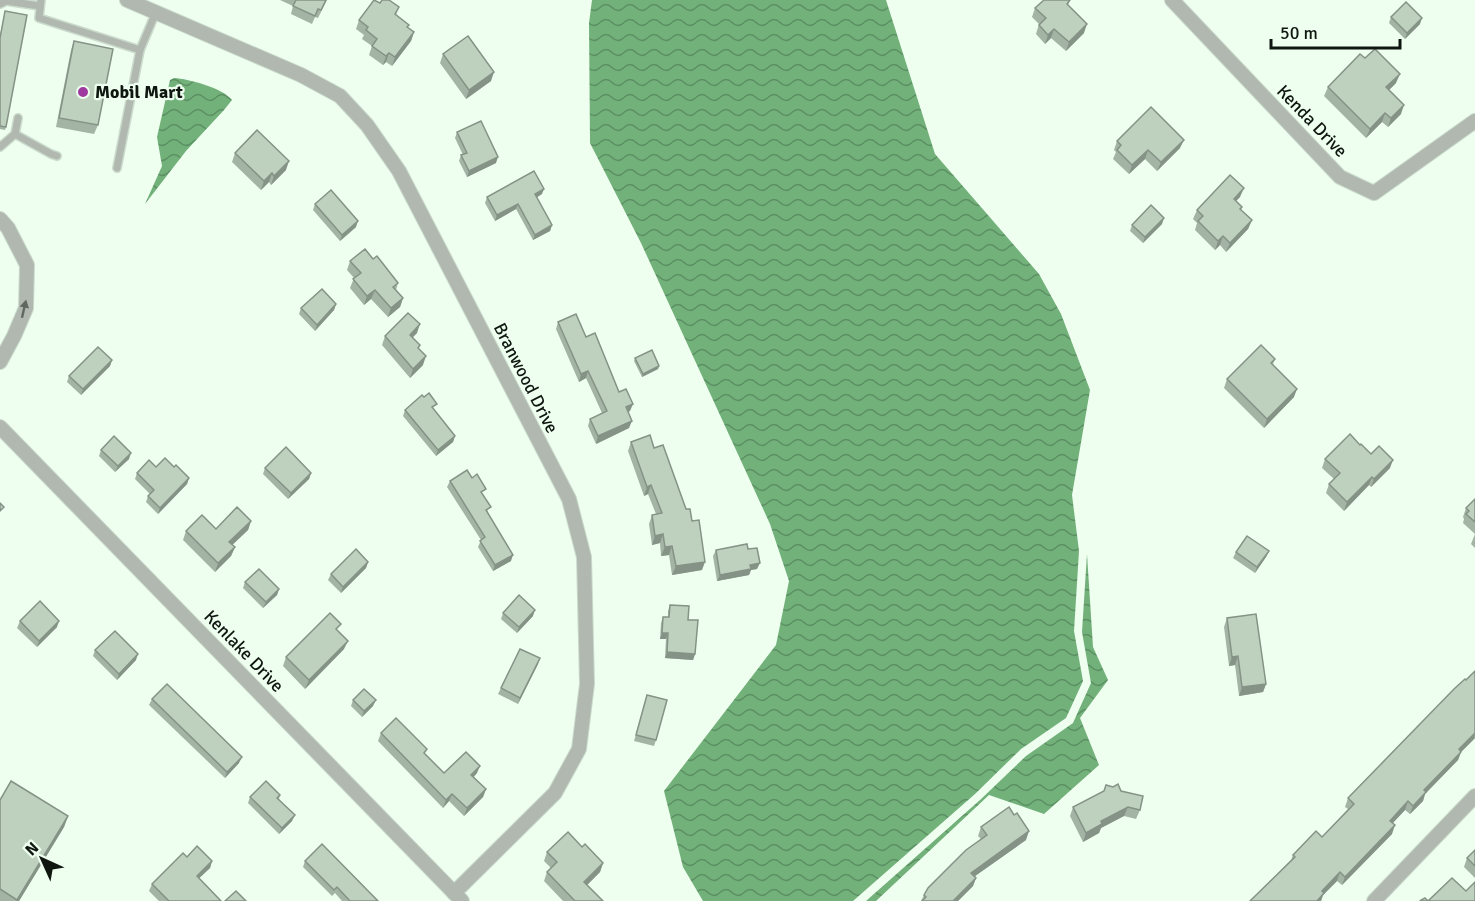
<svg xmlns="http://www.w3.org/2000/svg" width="1475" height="901" viewBox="0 0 1475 901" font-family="Signika,sans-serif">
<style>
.water{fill:url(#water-waves)}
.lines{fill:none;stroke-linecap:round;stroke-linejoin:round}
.lane-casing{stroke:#cadacb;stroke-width:10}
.street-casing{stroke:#cadacb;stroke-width:16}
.lane{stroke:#b0b8b0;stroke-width:7}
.street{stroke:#b0b8b0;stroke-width:14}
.wall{fill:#a3b4a4}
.shaded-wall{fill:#859286}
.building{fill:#bed1bf;stroke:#859286;stroke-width:1.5}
.oneway{fill:#606760}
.poi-dot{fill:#9e3a9f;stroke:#eeffef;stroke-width:2}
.labels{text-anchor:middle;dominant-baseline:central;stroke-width:4.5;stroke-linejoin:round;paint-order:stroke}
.poi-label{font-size:18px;font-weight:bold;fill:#0f1610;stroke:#eeffef;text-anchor:start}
.street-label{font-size:18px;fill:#0f1610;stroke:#eeffef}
</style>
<defs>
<pattern id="water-waves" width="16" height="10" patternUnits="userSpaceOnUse" patternTransform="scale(1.5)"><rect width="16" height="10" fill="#72b17a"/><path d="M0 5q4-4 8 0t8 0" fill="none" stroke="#5c8f63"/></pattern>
</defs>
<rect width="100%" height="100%" fill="#eeffef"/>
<g class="water">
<polygon points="592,0 886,0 935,154 1039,274 1061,314 1090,390 1072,495 1079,551 1074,631 1083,681 1066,718 1021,749 975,794 853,901 703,901 683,867 664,791 776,645 789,581 770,524 641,243 590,143 589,23"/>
<path d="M174 78C189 79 223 88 232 100L224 110 186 151 145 204 162 166 157 137 170 80Z"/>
<polygon points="1087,554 1093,647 1108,680 1080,718 1099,765 1044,814 989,795 876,901 866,901 980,800 1026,756 1073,723 1091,683 1082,632"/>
</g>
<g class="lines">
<g class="lane-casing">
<g id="lane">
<polyline points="41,0 39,18 140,50 156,12"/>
<polyline points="0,4 6,1 40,6"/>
<polyline points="15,134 51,154 57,156"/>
<polyline points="0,147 15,134 18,118"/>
<polyline points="117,168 140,50"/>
</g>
</g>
<g class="street-casing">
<g id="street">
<polyline points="127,0 301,75 340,96 367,125 399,171 569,499 584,557 587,684 579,749 555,793 454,893"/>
<polyline points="1172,0 1340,177 1374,193 1475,121"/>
<polyline points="0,219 8,228 27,265 26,308 14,336 0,362"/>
<polyline points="0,427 462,901"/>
<polyline points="1374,901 1475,796"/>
</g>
</g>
<use href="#lane" class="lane"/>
<use href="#street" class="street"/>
</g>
<g class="wall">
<polygon points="280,0 327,0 318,18 315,17 312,24 291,14 293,6"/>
<polygon points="1070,0 1068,5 1084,33 1066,51 1051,38 1045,44 1036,34 1039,24 1032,17 1035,8"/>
<polygon points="380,3 399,7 396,15 408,28 414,32 411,41 392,66 386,62 383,65 369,55 372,46 362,39 364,35 356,29 359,20"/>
<polygon points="5,11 6,127 5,130 0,129 0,35"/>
<polygon points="1391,17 1420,24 1405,39 1389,23"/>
<polygon points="74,41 98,125 94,134 56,127 71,50"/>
<polygon points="443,54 491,81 466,99 440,63"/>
<polygon points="1365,58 1396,83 1389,90 1401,114 1388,127 1382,122 1366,138 1324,96 1328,87"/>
<polygon points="457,132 496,163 467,177 459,161 461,155 463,155 455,138"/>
<polygon points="1117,141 1180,148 1157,171 1145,159 1129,174 1113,159 1116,152 1114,150"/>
<polygon points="235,153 286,170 271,185 269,182 261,190 232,162"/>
<polygon points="542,194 536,197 552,225 550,231 533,240 516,209 495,221 485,203 487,197"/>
<polygon points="1240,197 1236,201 1242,207 1241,210 1252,220 1248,229 1226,252 1220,245 1215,250 1195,230 1197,223 1193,219 1197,210"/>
<polygon points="315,204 356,227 340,241 313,210"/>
<polygon points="1162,224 1143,243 1130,231 1132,225"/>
<polygon points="373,259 398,283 396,290 403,298 400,307 388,317 371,299 364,305 350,288 354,278 347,270 350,261"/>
<polygon points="336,304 334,310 315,331 299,314 301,308"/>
<polygon points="558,322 586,337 630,411 628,412 629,428 596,444 588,426 590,419 602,413 586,378 579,382 556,329"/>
<polygon points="417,333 413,337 419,349 423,365 410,378 382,345 385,336"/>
<polygon points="635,358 659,366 658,369 642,377 634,361"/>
<polygon points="1275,359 1273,364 1294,397 1264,428 1224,388 1227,379"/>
<polygon points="112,360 110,366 81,395 67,382 69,376"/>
<polygon points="405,410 435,410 434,410 455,436 453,442 436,456 403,416"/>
<polygon points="631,442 654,448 702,570 672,575 669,555 661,556 660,543 652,545 649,524 652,515 656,514 648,494 644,496 628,451"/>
<polygon points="1360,445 1390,468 1371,487 1369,485 1344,511 1326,493 1329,484 1334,479 1322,468 1325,459"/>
<polygon points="101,450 129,459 115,472 99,456"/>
<polygon points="174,467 189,478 187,484 158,514 146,502 148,496 150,494 135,479 137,473"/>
<polygon points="265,468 311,473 309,479 288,499 263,474"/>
<polygon points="450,481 484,495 483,495 488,513 511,561 493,571 478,547 481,540 447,487"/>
<polygon points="1475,499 1475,548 1471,544 1475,534 1463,523 1464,519 1463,517 1466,508"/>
<polygon points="251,521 248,530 232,545 235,547 231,556 215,572 183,540 186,531 216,529"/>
<polygon points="748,549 757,569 751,570 749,575 717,581 713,556 716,550"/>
<polygon points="1269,551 1266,557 1255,573 1233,558 1236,552"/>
<polygon points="368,562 366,568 341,593 328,580 331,574"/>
<polygon points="245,582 279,589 277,595 263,608 243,588"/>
<polygon points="670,605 688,620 695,654 693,660 665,658 666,639 660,639 661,623 663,617 668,617 668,611"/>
<polygon points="503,613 533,616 517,633 501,619"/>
<polygon points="1227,618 1266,684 1263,692 1239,696 1235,665 1229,666 1224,627"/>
<polygon points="20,621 57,627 37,647 17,628"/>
<polygon points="338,631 344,649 305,689 283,666 286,657"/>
<polygon points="95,650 136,660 117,680 93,656"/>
<polygon points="538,664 518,704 498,694 501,688"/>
<polygon points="1475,671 1475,739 1474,739 1461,752 1458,760 1425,794 1423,801 1410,814 1405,810 1393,823 1392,834 1342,885 1337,881 1323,895 1321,901 1250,901 1291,860 1293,855 1322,837 1348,809 1345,807 1348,798"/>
<polygon points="647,695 656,740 654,746 634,741"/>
<polygon points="152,699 239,763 225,778 149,705"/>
<polygon points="353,700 373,706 362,717 351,706"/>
<polygon points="381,733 425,754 444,773 477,773 474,777 486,789 483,797 464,816 449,801 443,808 378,741"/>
<polygon points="1121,791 1140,810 1136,819 1124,816 1101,828 1099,833 1083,842 1070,816 1073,807"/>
<polygon points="280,795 279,799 292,821 279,834 248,803 250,797"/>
<polygon points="0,800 68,816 64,827 19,901 0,901"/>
<polygon points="981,827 1026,840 975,876 976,878 973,886 958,901 921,901 924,895 981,839 978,836"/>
<polygon points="582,847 603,863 600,872 587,885 603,901 563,901 544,881 547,872 551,868 544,861 547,852"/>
<polygon points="1475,850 1475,878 1464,867 1467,858"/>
<polygon points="187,857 212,861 210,868 199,878 221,901 159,901 149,891 152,884"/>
<polygon points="305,861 378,901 342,901 335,893 332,896 303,867"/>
</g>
<g class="shaded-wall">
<polygon points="1422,18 1420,24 1405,39 1407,33"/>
<polygon points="1087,24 1084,33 1066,51 1069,42"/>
<polygon points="1054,29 1051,38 1045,44 1048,35"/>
<polygon points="414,32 411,41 392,66 395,57"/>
<polygon points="389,53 386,62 383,65 386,56"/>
<polygon points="494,72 491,81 466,99 469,90"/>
<polygon points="1400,74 1396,83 1383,96 1386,87"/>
<polygon points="1404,105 1401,114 1388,127 1391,118"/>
<polygon points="1385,113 1382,122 1366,138 1370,129"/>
<polygon points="1184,140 1180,148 1157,171 1161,162"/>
<polygon points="1148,150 1145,159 1129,174 1132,165"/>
<polygon points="498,157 496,163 467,177 469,171"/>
<polygon points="289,161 286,170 271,185 274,176"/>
<polygon points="272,173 269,182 261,190 264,181"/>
<polygon points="1244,188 1240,197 1230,207 1234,199"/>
<polygon points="544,189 542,194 533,200 535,194"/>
<polygon points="518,204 516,209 495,221 497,215"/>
<polygon points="1164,218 1162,224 1143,243 1145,237"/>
<polygon points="1252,220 1248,229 1226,252 1230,243"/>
<polygon points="358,221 356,227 340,241 342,235"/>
<polygon points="552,225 550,231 533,240 535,235"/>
<polygon points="1223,236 1220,245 1215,250 1218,241"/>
<polygon points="375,290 371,299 364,305 367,296"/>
<polygon points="403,298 400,307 388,317 391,308"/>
<polygon points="336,304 334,310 315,331 317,325"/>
<polygon points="420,324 417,333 407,343 410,335"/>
<polygon points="426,356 423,365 410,378 413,369"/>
<polygon points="112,360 110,366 81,395 83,389"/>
<polygon points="659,366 658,369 642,377 643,374"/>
<polygon points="588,371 586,378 579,382 581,374"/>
<polygon points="1297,389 1294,397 1264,428 1267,419"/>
<polygon points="633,404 630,411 623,414 626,407"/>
<polygon points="632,421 629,428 596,444 598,436"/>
<polygon points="455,436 453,442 436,456 438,450"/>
<polygon points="131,453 129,459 115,472 118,466"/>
<polygon points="1393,460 1390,468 1371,487 1374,479"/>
<polygon points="311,473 309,479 288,499 291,493"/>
<polygon points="1372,477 1369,485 1344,511 1347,502"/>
<polygon points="189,478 187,484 158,514 160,508"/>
<polygon points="651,485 648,494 644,496 647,487"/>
<polygon points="251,521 248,530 226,551 229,542"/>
<polygon points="663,534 660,543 652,545 655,536"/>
<polygon points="672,546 669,555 661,556 665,547"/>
<polygon points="235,547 231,556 215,572 218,563"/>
<polygon points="1269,551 1266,557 1255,573 1257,567"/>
<polygon points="513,555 511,561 493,571 495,565"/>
<polygon points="368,562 366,568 341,593 343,587"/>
<polygon points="705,562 702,570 672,575 676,566"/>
<polygon points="760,563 757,569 751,570 749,575 717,581 720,575 750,565"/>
<polygon points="279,589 277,595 263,608 266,602"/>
<polygon points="535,610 533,616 517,633 519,627"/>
<polygon points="59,621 57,627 37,647 39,641"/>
<polygon points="662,633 668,633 666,639 660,639"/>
<polygon points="348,641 344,649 305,689 309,680"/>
<polygon points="667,652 695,654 693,660 665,658"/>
<polygon points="138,654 136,660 117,680 119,674"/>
<polygon points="1238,656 1235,665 1229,666 1232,657"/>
<polygon points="540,658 538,664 518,704 520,698"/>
<polygon points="1266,684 1263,692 1239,696 1242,687"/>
<polygon points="376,700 373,706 362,717 364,711"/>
<polygon points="1475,733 1474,739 1461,752 1458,760 1425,794 1423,801 1410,814 1413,806 1424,790 1459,749"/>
<polygon points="242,757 239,763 225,778 227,772"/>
<polygon points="480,766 477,773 468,782 471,775"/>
<polygon points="486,789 483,797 464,816 467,808"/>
<polygon points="452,794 449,801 443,808 446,800"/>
<polygon points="1408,801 1405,810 1387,829 1390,821"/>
<polygon points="1128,807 1124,816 1101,828 1099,833 1083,842 1086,833 1101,821"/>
<polygon points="295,815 292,821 279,834 282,828"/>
<polygon points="68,816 64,827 19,901 17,901"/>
<polygon points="1395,825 1392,834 1342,885 1345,877"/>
<polygon points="1029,831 1026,840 968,881 971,873"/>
<polygon points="212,861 210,868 194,883 197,876"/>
<polygon points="603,863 600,872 581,891 584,882"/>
<polygon points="1340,872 1337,881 1323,895 1321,901 1317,901 1322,891"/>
<polygon points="976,878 973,886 958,901 953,901"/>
</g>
<g class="building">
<polygon points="296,0 326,0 321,10 318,9 315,16 293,6"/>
<polygon points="374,0 380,3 382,0 389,0 399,7 395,14 409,25 407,27 414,32 395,57 389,53 386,56 372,46 377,39 366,30 368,27 359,20"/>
<polygon points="1044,0 1070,0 1067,4 1087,24 1069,42 1054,29 1048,35 1039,25 1046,18 1035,8"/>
<polygon points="1406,2 1422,18 1407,33 1391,17"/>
<polygon points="5,11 27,15 6,127 0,126 0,38"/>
<polygon points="468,36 494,72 469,90 443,54"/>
<polygon points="74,41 113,49 98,125 59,118"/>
<polygon points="1375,49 1400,74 1386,87 1404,105 1391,118 1385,113 1370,129 1328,87 1360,54 1365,58"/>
<polygon points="1151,107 1184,140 1161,162 1148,150 1132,165 1117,150 1121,145 1117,141"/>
<polygon points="481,121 498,157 469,171 461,155 467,153 457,132"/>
<polygon points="257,130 289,161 274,176 272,173 264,181 235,153"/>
<polygon points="534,171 544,189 535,194 552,225 535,235 518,204 497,215 487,197"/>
<polygon points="1230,175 1244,188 1234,199 1242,207 1240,209 1252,220 1230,243 1223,236 1218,241 1198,221 1203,216 1197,210"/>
<polygon points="331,190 358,221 342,235 315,204"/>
<polygon points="1151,205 1164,218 1145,237 1132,225"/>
<polygon points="365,249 373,259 377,256 398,283 393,287 403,298 391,308 375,290 367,296 353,279 361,273 350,261"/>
<polygon points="322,289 336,304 317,325 301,308"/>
<polygon points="408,313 420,324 410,335 420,345 418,348 426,356 413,369 385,336"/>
<polygon points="576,314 586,337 595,333 619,392 626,389 633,404 626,407 632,421 598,436 590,419 607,411 588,371 581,374 558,322"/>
<polygon points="1261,345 1275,359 1271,363 1297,389 1267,419 1227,379"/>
<polygon points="98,347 112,360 83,389 69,376"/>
<polygon points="652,350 659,366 643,374 635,358"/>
<polygon points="429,393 437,404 432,407 455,436 438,450 405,410 422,395 424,397"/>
<polygon points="1350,434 1360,445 1361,444 1371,454 1379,446 1393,460 1374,479 1372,477 1347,502 1329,484 1340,473 1325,459"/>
<polygon points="650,435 654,448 663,445 686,509 690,509 692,521 699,520 705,562 676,566 672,546 665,547 663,534 655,536 652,515 662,513 651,485 647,487 631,442"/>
<polygon points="114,436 131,453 118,466 101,450"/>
<polygon points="286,447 311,473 291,493 265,468"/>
<polygon points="165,458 174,467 176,465 189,478 160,508 148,496 154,490 137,473 149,460 156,467"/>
<polygon points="467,470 472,478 477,474 486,489 481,492 491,507 486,510 513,555 495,565 480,541 485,537 450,481"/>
<polygon points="1475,499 1475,522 1466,514 1469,511 1466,508"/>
<polygon points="0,503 4,507 0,511"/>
<polygon points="237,507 251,521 229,542 235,547 218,563 186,531 202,515 216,529"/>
<polygon points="1247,536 1269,551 1257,567 1236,552"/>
<polygon points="747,544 748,549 757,548 760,563 750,565 751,569 720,575 716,550"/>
<polygon points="356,549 368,562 343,587 331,574"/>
<polygon points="259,569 279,589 266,602 245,582"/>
<polygon points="519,595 535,610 519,627 503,613"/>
<polygon points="40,601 59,621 39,641 20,621"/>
<polygon points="670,605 689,606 688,620 698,620 695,654 667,652 668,633 662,633 663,617 669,617"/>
<polygon points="330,613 341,624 336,629 348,641 309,680 286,657"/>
<polygon points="1256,614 1266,684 1242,687 1238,656 1232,657 1227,618"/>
<polygon points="115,631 138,654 119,674 95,650"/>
<polygon points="520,649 540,658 520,698 501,688"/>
<polygon points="1475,671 1475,733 1459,749 1461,752 1424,790 1426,792 1413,806 1408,801 1390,821 1395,825 1345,877 1340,872 1322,891 1324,893 1317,901 1250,901 1295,857 1293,855 1316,831 1322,837 1354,804 1348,798 1454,689 1465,679 1466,680"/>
<polygon points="167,684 242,757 227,772 152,699"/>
<polygon points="364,689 376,700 364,711 353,700"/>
<polygon points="647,695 667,700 656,740 636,735"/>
<polygon points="396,718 427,749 424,753 444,773 466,752 480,766 471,775 486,789 467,808 452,794 446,800 381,733"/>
<polygon points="11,781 68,816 17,900 0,889 0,800"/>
<polygon points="266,781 280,795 277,798 295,815 282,828 250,797"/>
<polygon points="1118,784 1121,791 1143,796 1140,810 1128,807 1101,821 1102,824 1086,833 1073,807 1104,791 1106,785 1113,787"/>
<polygon points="1009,807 1014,815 1017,813 1029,831 971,873 976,878 953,901 922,901 926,897 924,895 928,888 966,850 987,835 981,827"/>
<polygon points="568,832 582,847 585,844 603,863 584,882 603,901 575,901 547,872 557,862 547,852"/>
<polygon points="322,844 378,901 350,901 337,887 334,890 305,861"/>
<polygon points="197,846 212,861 197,876 221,901 169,901 152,884 183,853 187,857"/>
<polygon points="1475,850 1475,866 1467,858"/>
<polygon points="1452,878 1466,891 1475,882 1475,901 1428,901"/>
<polygon points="236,891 246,901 225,901"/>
<polygon points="1425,898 1428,901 1420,901 1421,900"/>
</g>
<defs><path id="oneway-solid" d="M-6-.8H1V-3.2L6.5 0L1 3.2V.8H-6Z" transform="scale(1.5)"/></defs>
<use class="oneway" href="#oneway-solid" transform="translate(24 309) rotate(-77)"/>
<circle class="poi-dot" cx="83" cy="92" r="6"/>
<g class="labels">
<g class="poi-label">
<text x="95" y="92">Mobil Mart</text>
</g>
<g class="street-label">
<text transform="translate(1312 121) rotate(46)">Kenda Drive</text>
<text transform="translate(526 378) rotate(63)">Branwood Drive</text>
<text transform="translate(244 651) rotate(46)">Kenlake Drive</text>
</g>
</g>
<g transform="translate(42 859) rotate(315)" stroke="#eeffef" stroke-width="4.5" paint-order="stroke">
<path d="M0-4.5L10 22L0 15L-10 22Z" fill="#0f1610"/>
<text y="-9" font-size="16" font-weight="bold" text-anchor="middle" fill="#0f1610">N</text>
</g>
<path d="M1271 39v9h129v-9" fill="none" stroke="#0f1610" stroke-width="3"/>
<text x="1280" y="39" font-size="18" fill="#0f1610" stroke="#eeffef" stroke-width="4.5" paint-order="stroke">50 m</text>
</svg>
